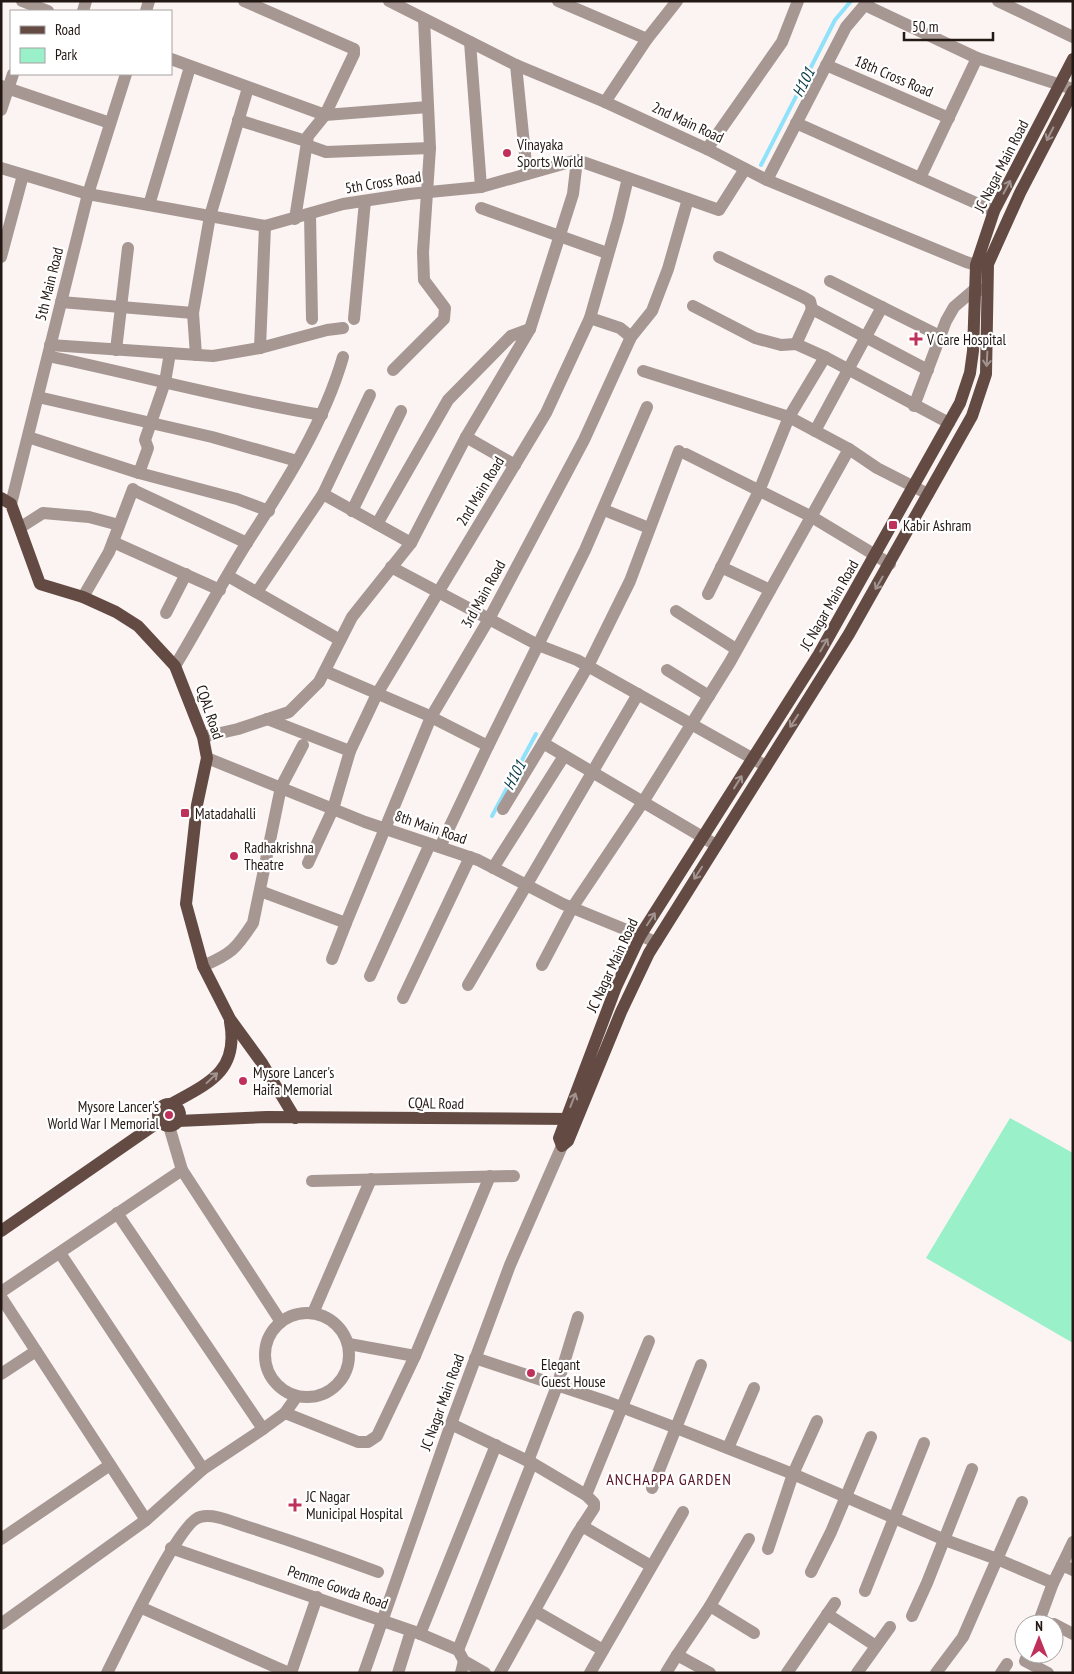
<svg xmlns="http://www.w3.org/2000/svg" width="1074" height="1674" viewBox="0 0 1074 1674" font-family="'PT Sans Narrow',sans-serif">
<style>
.green{fill:#99f0c9}
.lines{fill:none;stroke-linecap:round;stroke-linejoin:round}
.stream{stroke:#90e2fb;stroke-width:4}
.minor{stroke:#a69793;stroke-width:12}
.major{stroke:#634b44;stroke-width:12}
.oneway{stroke:#a1938f}
.poi-dot{fill:#bf315b;stroke:#fff;stroke-width:2}
.labels{text-anchor:middle;dominant-baseline:central;stroke-width:4.5;stroke-linejoin:round;paint-order:stroke}
.street-label{font-size:15px;fill:#231813;stroke:#fff}
.poi-label{font-size:15px;fill:#231813;stroke:#fff;text-anchor:start}
.water-label{font-size:16px;font-style:italic;fill:#043946;stroke:#fff}
.neighbourhood-label{font-size:16px;letter-spacing:1px;fill:#581327;stroke:#fff}
</style>
<rect width="100%" height="100%" fill="#fbf4f2"/>
<polygon class="green" points="1010,1118 1073,1153 1073,1343 926,1258"/>
<g class="lines">
<g class="stream">
<polyline points="761,165 835,20 851,1"/>
<polyline points="492,816 536,734"/>
</g>
<g class="minor">
<polyline points="22,1 48,11"/>
<polyline points="244,1 354,49 354,54 325,115 308,136 295,219"/>
<polyline points="389,1 516,65 605,102 707,149 767,180 966,262 986,268"/>
<polyline points="558,1 647,39"/>
<polyline points="998,1 1073,37"/>
<polyline points="865,5 977,58 1073,89"/>
<polyline points="83,11 86,1"/>
<polyline points="146,11 149,1"/>
<polyline points="470,42 481,187"/>
<polyline points="171,59 325,115 428,107"/>
<polyline points="516,65 527,174"/>
<polyline points="826,65 949,118"/>
<polyline points="1,86 110,123"/>
<polyline points="605,102 647,39 677,1"/>
<polyline points="1,110 13,74"/>
<polyline points="238,120 306,141 309,146 326,152 430,148 424,19"/>
<polyline points="796,123 994,211"/>
<polyline points="707,149 782,42 798,1"/>
<polyline points="1,168 88,194 265,226 343,204 409,194 481,187 577,160 719,210 745,169"/>
<polyline points="920,178 977,58"/>
<polyline points="767,180 846,27 868,1"/>
<polyline points="149,205 190,67"/>
<polyline points="481,208 607,253"/>
<polyline points="310,214 312,319"/>
<polyline points="1,257 23,175"/>
<polyline points="719,257 803,297 810,301 812,309 928,370"/>
<polyline points="830,281 940,336"/>
<polyline points="61,302 193,313"/>
<polyline points="693,306 755,338 781,345 796,344 825,357 949,423"/>
<polyline points="590,318 620,328 631,337"/>
<polyline points="354,319 365,201"/>
<polyline points="796,344 812,309"/>
<polyline points="50,345 213,356 260,348 327,330 343,328"/>
<polyline points="260,348 265,226"/>
<polyline points="116,350 128,248"/>
<polyline points="196,355 193,313 210,216 248,88"/>
<path d="M48 356C139 375 230 400 322 415"/>
<polyline points="393,370 444,319 445,308 424,280 423,252 430,148"/>
<polyline points="643,371 789,417 849,449 877,468 928,494"/>
<polyline points="38,397 212,437 297,461"/>
<polyline points="914,406 946,321 954,307 975,289 983,290"/>
<polyline points="815,431 882,307"/>
<polyline points="28,437 139,473 237,499 269,511"/>
<polyline points="466,437 515,465"/>
<polyline points="679,451 630,581 588,666 543,743 716,845"/>
<polyline points="686,454 812,517 890,564"/>
<polyline points="139,473 148,448 145,440 165,382 170,353"/>
<polyline points="133,490 247,543"/>
<polyline points="323,494 370,395"/>
<polyline points="11,504 88,194 126,74"/>
<polyline points="604,510 649,528"/>
<polyline points="352,511 401,411"/>
<polyline points="377,524 448,400 511,336 530,329"/>
<polyline points="21,527 43,513 89,517 119,525"/>
<polyline points="113,542 220,590"/>
<polyline points="391,567 538,645 577,660 766,766"/>
<polyline points="721,567 770,590"/>
<polyline points="228,576 340,640"/>
<polyline points="257,592 323,494 411,543"/>
<polyline points="708,594 759,491 789,417 825,357"/>
<polyline points="83,597 109,552 133,489"/>
<polyline points="676,611 736,649"/>
<polyline points="166,613 186,574"/>
<path d="M175 666C200 625 222 582 248 541 285 484 324 423 343 357"/>
<polyline points="667,670 709,696"/>
<polyline points="325,671 425,714 488,746 440,847"/>
<polyline points="267,719 350,751"/>
<polyline points="203,737 238,729 289,712 319,682 352,617 411,543 466,437 530,329 573,194 577,160"/>
<polyline points="488,746 585,550 647,407"/>
<polyline points="207,758 365,822 478,860 563,904 656,942"/>
<polyline points="503,809 543,743"/>
<polyline points="308,863 333,809 350,751 377,694 546,413 590,318 618,220 628,178"/>
<polyline points="493,868 564,756"/>
<polyline points="260,891 346,923 431,717 489,619 584,440 631,337 652,311 668,269 688,199"/>
<polyline points="332,959 346,923"/>
<polyline points="542,965 572,908 643,802 730,662 849,449"/>
<path d="M203 966C231 954 236 949 253 923L281 787 303 745"/>
<polyline points="370,976 430,844"/>
<polyline points="468,985 638,694"/>
<polyline points="403,998 470,857"/>
<polyline points="169,1126 182,1170 281,1322"/>
<polyline points="312,1181 514,1176"/>
<polyline points="60,1253 203,1469"/>
<polyline points="1,1292 182,1170"/>
<polyline points="1,1297 146,1520"/>
<circle cx="307" cy="1355" r="42"/>
<polyline points="313,1313 371,1179"/>
<polyline points="349,1344 415,1356"/>
<polyline points="475,1358 608,1402 666,1424 793,1474 945,1540 997,1559 1053,1583 1062,1565 1073,1570"/>
<polyline points="1,1374 36,1351"/>
<polyline points="285,1413 358,1442 368,1442 377,1436 415,1356 490,1176"/>
<polyline points="451,1424 532,1463 586,1495 594,1503 594,1508 577,1534 500,1673"/>
<polyline points="263,1429 285,1413 297,1396"/>
<polyline points="728,1448 754,1388"/>
<polyline points="528,1461 557,1386 578,1317"/>
<polyline points="652,1488 701,1365"/>
<polyline points="586,1495 649,1341"/>
<polyline points="582,1526 651,1566"/>
<polyline points="1,1539 110,1465"/>
<polyline points="171,1548 418,1633 458,1650 464,1661 485,1673"/>
<polyline points="768,1549 793,1474 817,1421"/>
<polyline points="1062,1565 1073,1542"/>
<polyline points="811,1572 831,1532 871,1437"/>
<polyline points="865,1591 924,1443"/>
<polyline points="710,1606 749,1539"/>
<polyline points="142,1608 289,1673"/>
<polyline points="535,1611 603,1650"/>
<polyline points="827,1614 876,1646"/>
<polyline points="912,1616 927,1583 972,1469"/>
<polyline points="1,1624 146,1520 203,1469 263,1429 117,1213"/>
<polyline points="1038,1624 1053,1583"/>
<polyline points="1054,1624 1073,1634"/>
<polyline points="420,1634 496,1445"/>
<polyline points="458,1650 532,1463"/>
<polyline points="1028,1654 1025,1661 1048,1673"/>
<polyline points="677,1655 710,1606 754,1633"/>
<path d="M107 1673C120 1648 179 1521 200 1517 215 1513 234 1523 248 1527 292 1541 335 1556 378 1572"/>
<polyline points="291,1673 317,1597"/>
<polyline points="364,1673 451,1424 510,1265 562,1146"/>
<polyline points="398,1673 411,1631"/>
<polyline points="461,1673 464,1661"/>
<polyline points="590,1673 683,1512"/>
<polyline points="666,1673 677,1655 710,1673"/>
<polyline points="787,1673 835,1603"/>
<polyline points="857,1673 890,1627"/>
<polyline points="936,1673 963,1637 1022,1502"/>
<polyline points="1001,1673 1007,1664"/>
</g>
<g class="major">
<polyline points="1073,59 994,211 976,265 973,351 970,373 960,403 819,654 640,936 616,987 559,1138 562,1146 568,1141 621,1012 649,953 849,634 972,416 986,374 988,264 1020,193 1073,91"/>
<polyline points="1,498 11,504 40,584 83,597 116,612 138,626 175,666 203,737 207,758 197,805 186,904 203,966 230,1019 262,1063 295,1118"/>
<path d="M171 1104C209 1083 239 1071 230 1022"/>
<circle cx="169" cy="1115" r="11"/>
<polyline points="178,1121 267,1117 573,1119"/>
<polyline points="1,1231 160,1121"/>
</g>
</g>
<defs><path id="oneway-shaft" d="M-6 0H5M1.5-3L5.5 0L1.5 3" fill="none" stroke-width="1.6" stroke-linecap="round" stroke-linejoin="round" transform="scale(1.25)"/></defs>
<g class="oneway">
<use href="#oneway-shaft" transform="translate(1050 134) rotate(117)"/>
<use href="#oneway-shaft" transform="translate(1007 187) rotate(-62)"/>
<use href="#oneway-shaft" transform="translate(987 359) rotate(93)"/>
<use href="#oneway-shaft" transform="translate(879 583) rotate(120)"/>
<use href="#oneway-shaft" transform="translate(824 645) rotate(-60)"/>
<use href="#oneway-shaft" transform="translate(794 721) rotate(123)"/>
<use href="#oneway-shaft" transform="translate(738 782) rotate(-58)"/>
<use href="#oneway-shaft" transform="translate(698 873) rotate(123)"/>
<use href="#oneway-shaft" transform="translate(651 919) rotate(-57)"/>
<use href="#oneway-shaft" transform="translate(212 1078) rotate(-43)"/>
<use href="#oneway-shaft" transform="translate(573 1100) rotate(-69)"/>
</g>
<g class="poi-dot">
<circle cx="507" cy="153" r="5"/>
<path d="M913.5 331.5h5v5h5v5h-5v5h-5v-5h-5v-5h5z"/>
<rect x="888" y="520" width="10" height="10" rx="2.5"/>
<rect x="180" y="808" width="10" height="10" rx="2.5"/>
<circle cx="234" cy="856" r="5"/>
<circle cx="243" cy="1081" r="5"/>
<circle cx="169" cy="1115" r="5"/>
<circle cx="531" cy="1373" r="5"/>
<path d="M292.5 1497.5h5v5h5v5h-5v5h-5v-5h-5v-5h5z"/>
</g>
<g class="labels">
<g class="street-label">
<text transform="translate(894 76) rotate(23)">18th Cross Road</text>
<text transform="translate(688 122) rotate(25)">2nd Main Road</text>
<text transform="translate(1001 166) rotate(-63)">JC Nagar Main Road</text>
<text transform="translate(383 182) rotate(-9)">5th Cross Road</text>
<text transform="translate(49 284) rotate(-76)">5th Main Road</text>
<text transform="translate(480 491) rotate(-59)">2nd Main Road</text>
<text transform="translate(483 594) rotate(-61)">3rd Main Road</text>
<text transform="translate(829 605) rotate(-60)">JC Nagar Main Road</text>
<text transform="translate(210 712) rotate(71)">CQAL Road</text>
<text transform="translate(431 827) rotate(19)">8th Main Road</text>
<text transform="translate(612 965) rotate(-65)">JC Nagar Main Road</text>
<text transform="translate(436 1103) rotate(1)">CQAL Road</text>
<text transform="translate(442 1402) rotate(-70)">JC Nagar Main Road</text>
<text transform="translate(338 1587) rotate(19)">Pemme Gowda Road</text>
</g>
<g class="poi-label">
<text x="517" y="144">Vinayaka<tspan x="517" dy="17">Sports World</tspan></text>
<text x="927" y="339">V Care Hospital</text>
<text x="903" y="525">Kabir Ashram</text>
<text x="195" y="813">Matadahalli</text>
<text x="244" y="847">Radhakrishna<tspan x="244" dy="17">Theatre</tspan></text>
<text x="253" y="1072">Mysore Lancer's<tspan x="253" dy="17">Haifa Memorial</tspan></text>
<text x="159" y="1106" text-anchor="end">Mysore Lancer's<tspan x="159" dy="17">World War I Memorial</tspan></text>
<text x="541" y="1364">Elegant<tspan x="541" dy="17">Guest House</tspan></text>
<text x="306" y="1496">JC Nagar<tspan x="306" dy="17">Municipal Hospital</tspan></text>
</g>
<g class="water-label">
<text transform="translate(803 82) rotate(-63)">H101</text>
<text transform="translate(514 775) rotate(-62)">H101</text>
</g>
<g class="neighbourhood-label">
<text x="669" y="1479">ANCHAPPA GARDEN</text>
</g>
</g>
<rect width="1074" height="1674" fill="none" stroke="#231813" stroke-width="5"/>
<rect x="10" y="10" width="162" height="65" fill="#ffffff" stroke="#a7a3a1"/>
<rect x="20" y="26" width="25" height="8" fill="#634b44" stroke="#a7a3a1"/>
<text x="55" y="35" font-size="15" fill="#231813">Road</text>
<rect x="20" y="48" width="25" height="15" fill="#99f0c9" stroke="#a7a3a1"/>
<text x="55" y="60" font-size="15" fill="#231813">Park</text>
<g transform="translate(1039 1639)"><circle r="24" fill="#ffffff" stroke="#a7a3a1"/>
<path d="M0-4L9 19L0 12L-9 19Z" fill="#bf315b"/>
<text y="-8" font-size="14" font-weight="bold" text-anchor="middle" fill="#231813">N</text>
</g>
<path d="M904 32v8h89v-8" fill="none" stroke="#231813" stroke-width="2.5"/>
<text x="912" y="32" font-size="15" fill="#231813" stroke="#ffffff" stroke-width="4" paint-order="stroke">50 m</text>
</svg>
